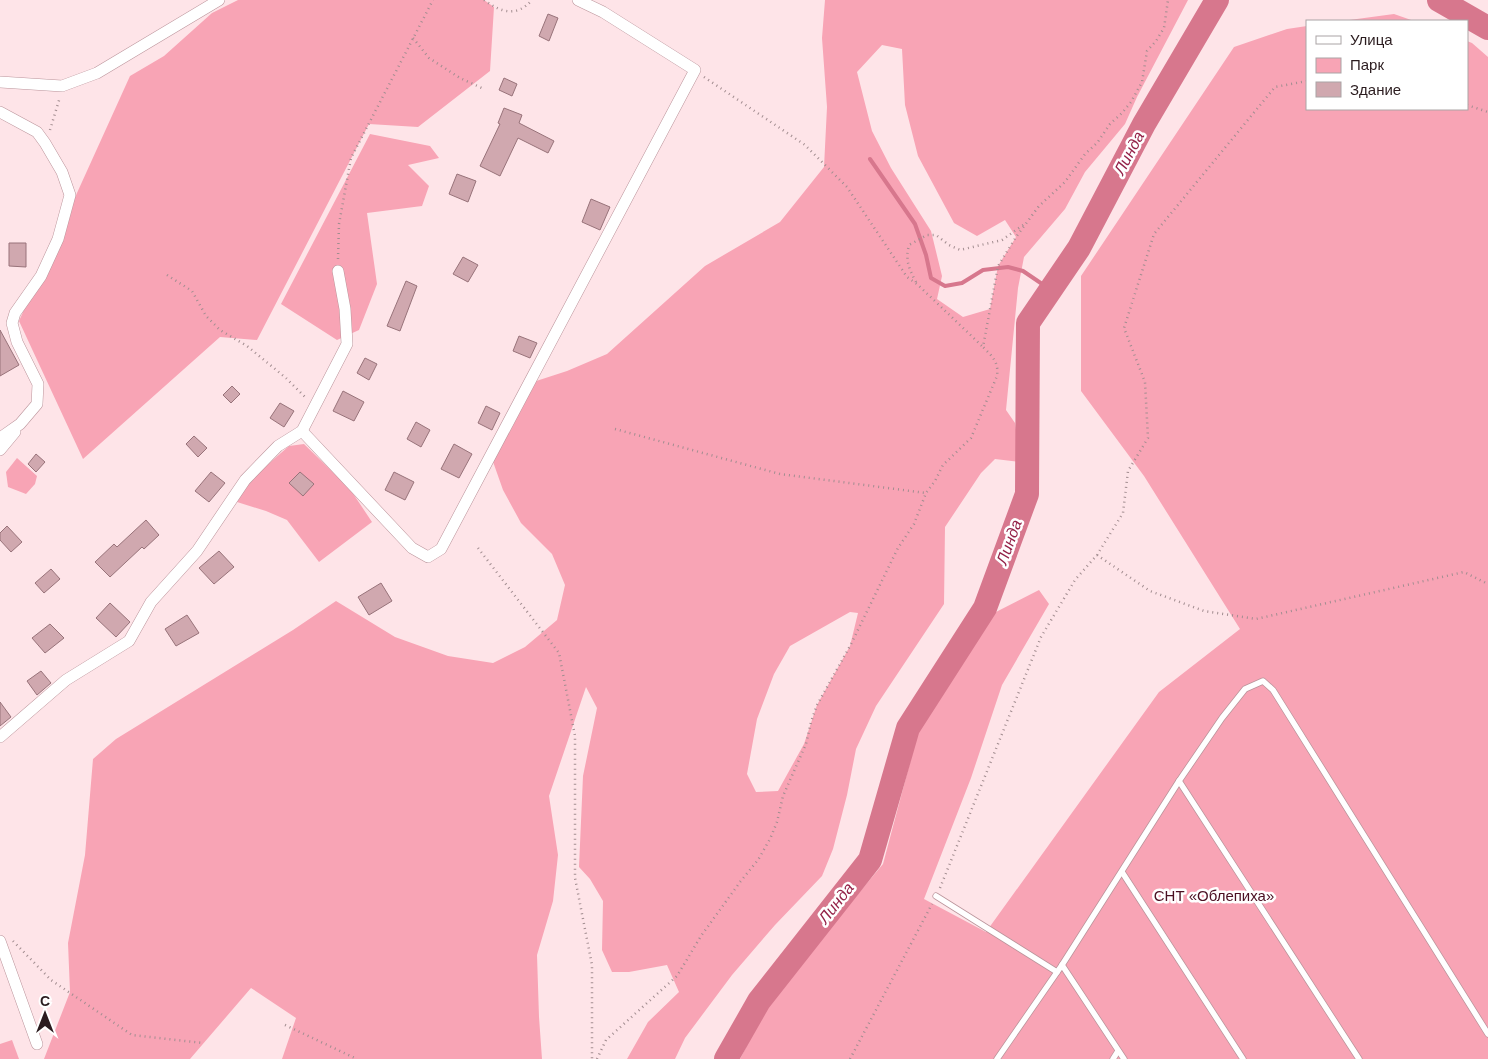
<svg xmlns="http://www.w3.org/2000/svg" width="1488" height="1059" viewBox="0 0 1488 1059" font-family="Arial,sans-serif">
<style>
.green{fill:#f8a4b5;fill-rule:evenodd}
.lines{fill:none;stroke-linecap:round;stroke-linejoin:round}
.stream{stroke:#d7778d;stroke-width:4}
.river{stroke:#d7778d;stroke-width:24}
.building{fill:#d0a8af;stroke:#98737a}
.lane-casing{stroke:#bb949b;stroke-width:7}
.street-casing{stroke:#bb949b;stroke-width:12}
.path{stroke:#a28d90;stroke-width:2.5;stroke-dasharray:1 4;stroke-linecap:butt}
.lane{stroke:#fff;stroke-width:5.5}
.street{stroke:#fff;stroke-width:11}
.labels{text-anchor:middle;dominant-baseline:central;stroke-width:5;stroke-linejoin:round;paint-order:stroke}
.park-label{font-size:15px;fill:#4b0f22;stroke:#fff}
.water-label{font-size:16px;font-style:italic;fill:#942248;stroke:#fff}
</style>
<rect width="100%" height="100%" fill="#fee4e8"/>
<g class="green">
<polygon points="238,0 484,0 494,7 490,71 418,127 369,124 257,340 220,337 83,459 19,321 130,76 164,56 212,13"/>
<path d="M825 0H1188L1137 97 1125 124 1085 172 1065 209 1024 257 1018 288 1006 410 1015 423 1021 462 995 459 981 473 945 527 944 604 876 706 856 749 847 795 833 849 822 876 775 925 732 975 685 1038 675 1059H627L648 1022 679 992 667 965 629 972H612L602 950 603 901 590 879 579 867 583 776 597 708 586 687 549 796 558 855 553 901 537 955 539 1017 542 1059H282L296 1018 251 988 190 1059H44L70 992 68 943 85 855 93 759 116 739 293 630 336 601 395 637 448 656 493 663 525 647 557 620 565 585 552 554 521 523 503 490 491 456 527 384 567 371 607 354 705 266 780 222 824 167 827 107 822 38ZM882 45 902 49 905 105 918 156 954 223 977 236 1005 220 1016 237 998 266 990 309 963 317 937 299 942 276 931 231 891 168 872 131 857 72ZM850 612 858 613 850 646 817 705 804 744 778 791 756 792 747 774 757 719 774 674 790 646Z"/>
<polygon points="1394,14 1414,21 1342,21"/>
<polygon points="1307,26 1307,109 1467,109 1467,41 1472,43 1488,57 1488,1059 740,1059 771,998 883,864 920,725 992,614 1039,590 1049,604 1002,685 971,778 924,899 986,932 1159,692 1240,629 1144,476 1081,391 1081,276 1234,47 1287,29"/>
<polygon points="370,134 430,146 439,158 408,165 429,186 422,206 367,213 377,284 359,330 337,340 281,304"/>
<polygon points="304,444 350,489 372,522 319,562 287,520 266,511 237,502 251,479 289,446"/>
<polygon points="17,458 37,476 35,484 26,494 8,487 6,472"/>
<polygon points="12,1040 19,1059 0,1059 0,1044"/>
</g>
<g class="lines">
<polyline class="stream" points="870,159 915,224 926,255 931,278 945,286 962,283 983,270 1008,267 1023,271 1051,290"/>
<g class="river">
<polyline points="1439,0 1488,28"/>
<polyline points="726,1059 759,1001 870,860 908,728 985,608 1027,494 1028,323 1079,248 1144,124 1217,0"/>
</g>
</g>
<g class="building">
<polygon points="548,14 558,18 549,41 539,36"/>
<polygon points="504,78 517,84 512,96 499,90"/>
<polygon points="504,108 522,115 519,123 554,141 548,153 518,138 500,176 480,166 500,124 498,123"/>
<polygon points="457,174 476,181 468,202 449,194"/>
<polygon points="591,199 610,207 600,230 582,222"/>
<polygon points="9,243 26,243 26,267 9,266"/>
<polygon points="463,257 478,265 468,282 453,274"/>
<polygon points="406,281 417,286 400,331 387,326"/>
<polygon points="0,330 19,365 0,376"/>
<polygon points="519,336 537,343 530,358 513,351"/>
<polygon points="365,358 377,364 369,380 357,373"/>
<polygon points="232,386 240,394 231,403 223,395"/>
<polygon points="343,391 364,402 354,421 333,411"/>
<polygon points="280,403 294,411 284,427 270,418"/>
<polygon points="486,406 500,413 492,430 478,423"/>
<polygon points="416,422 430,430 421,447 407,439"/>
<polygon points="194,436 207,448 198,457 186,444"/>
<polygon points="454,444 472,454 459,478 441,469"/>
<polygon points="36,454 45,462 36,472 28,464"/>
<polygon points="211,472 225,483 209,502 195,491"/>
<polygon points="300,472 314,484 303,496 289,483"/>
<polygon points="394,472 414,482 405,500 385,490"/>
<polygon points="146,520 159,535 144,549 142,547 110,577 95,562 114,544 117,547"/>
<polygon points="7,526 22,542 11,552 0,540 0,533"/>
<polygon points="219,551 234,567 214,584 199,568"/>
<polygon points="51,569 60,579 44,593 35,583"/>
<polygon points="381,583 392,601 369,615 358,597"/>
<polygon points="110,603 130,622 116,637 96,618"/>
<polygon points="187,615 199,633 176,646 165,629"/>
<polygon points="50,624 64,638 45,653 32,638"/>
<polygon points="41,671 51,683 37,695 27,681"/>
<polygon points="0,702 11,717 0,726"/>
</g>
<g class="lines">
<g class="lane-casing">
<g id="lane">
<polyline points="1179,781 1222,718 1245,689 1263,681 1273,690 1488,1034"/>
<polyline points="1122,872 1243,1059"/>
<polyline points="936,896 1057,972"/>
<polyline points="1062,965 1179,781 1359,1059"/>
<polyline points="997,1059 1062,965 1124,1059"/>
<polyline points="1113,1059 1118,1051"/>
</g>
</g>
<g class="street-casing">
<g id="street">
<polyline points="0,82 62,86 97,73 219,0"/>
<polyline points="0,112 37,132 45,143 62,172 70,195 58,239 41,276 15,313 12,323 17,342 38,384 37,404 20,424 0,438"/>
<polyline points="302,431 412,548 428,557 441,549 695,70 603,12 578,0"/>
<polyline points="0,450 15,432"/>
<polyline points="0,737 66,680 129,641 151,602 197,551 245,480 278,446 302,431 347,344 345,309 338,271"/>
<polyline points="0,941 37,1044"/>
</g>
</g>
<g class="path">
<path d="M484 0C501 12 516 18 532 0"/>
<polyline points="413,38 429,58 460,78 484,89"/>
<polyline points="704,77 805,145 847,187 907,277 917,284 982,346"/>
<polyline points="1467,105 1488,112"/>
<polyline points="50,130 60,97"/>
<polyline points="338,259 339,224 351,158 433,0"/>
<polyline points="167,275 192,291 206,316 220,330 247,346 286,378 306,398"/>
<path d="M916 282C909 269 905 260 909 245L927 235H936L949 245 960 250 1002 240 1026 223"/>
<polyline points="615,429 780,474 926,493"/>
<polyline points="478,548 559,653 575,736 575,878 592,965 592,1059"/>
<polyline points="1097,555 1150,591 1204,611 1256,619 1464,572 1488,584"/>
<polyline points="940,888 1041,637 1075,580 1097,555 1123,513 1128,471 1148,438 1145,382 1124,328 1154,234 1275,87 1307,81"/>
<polyline points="13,941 51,980 132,1035 203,1043"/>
<polyline points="285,1025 357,1059"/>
<path d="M597 1059 606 1040 677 976 701 936 740 882 758 860 770 839 777 822 783 796 806 744 811 722 817 705 850 646 898 548 914 524 926 493 935 481 943 465 971 438 997 376C999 362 992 356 983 347L998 266 1016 237 1039 206 1065 182 1085 154 1097 143 1110 124 1122 113 1131 102 1142 82 1147 51 1156 41 1164 28 1168 0"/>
<polyline points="850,1059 932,904"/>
</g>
<use href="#lane" class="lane"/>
<use href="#street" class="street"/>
</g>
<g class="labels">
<g class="park-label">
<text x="1214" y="895">СНТ «Облепиха»</text>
</g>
<g class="water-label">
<text transform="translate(1129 153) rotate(-62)">Линда</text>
<text transform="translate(1009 542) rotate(-70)">Линда</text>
<text transform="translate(836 903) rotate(-52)">Линда</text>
</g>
</g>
<rect x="1306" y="20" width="162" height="90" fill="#ffffff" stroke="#aaa4a5"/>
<rect x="1316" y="36" width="25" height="8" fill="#ffffff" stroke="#aaa4a5"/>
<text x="1350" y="45" font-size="15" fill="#2b1c1f">Улица</text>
<rect x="1316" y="58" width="25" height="15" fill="#f8a4b5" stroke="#aaa4a5"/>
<text x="1350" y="70" font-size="15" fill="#2b1c1f">Парк</text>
<rect x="1316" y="82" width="25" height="15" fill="#d0a8af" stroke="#aaa4a5"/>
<text x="1350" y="95" font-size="15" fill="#2b1c1f">Здание</text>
<g transform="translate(45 1014)" stroke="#ffffff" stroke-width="4" paint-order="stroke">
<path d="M0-4L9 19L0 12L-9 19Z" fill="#2b1c1f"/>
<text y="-8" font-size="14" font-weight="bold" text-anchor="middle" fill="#2b1c1f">С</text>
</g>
</svg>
